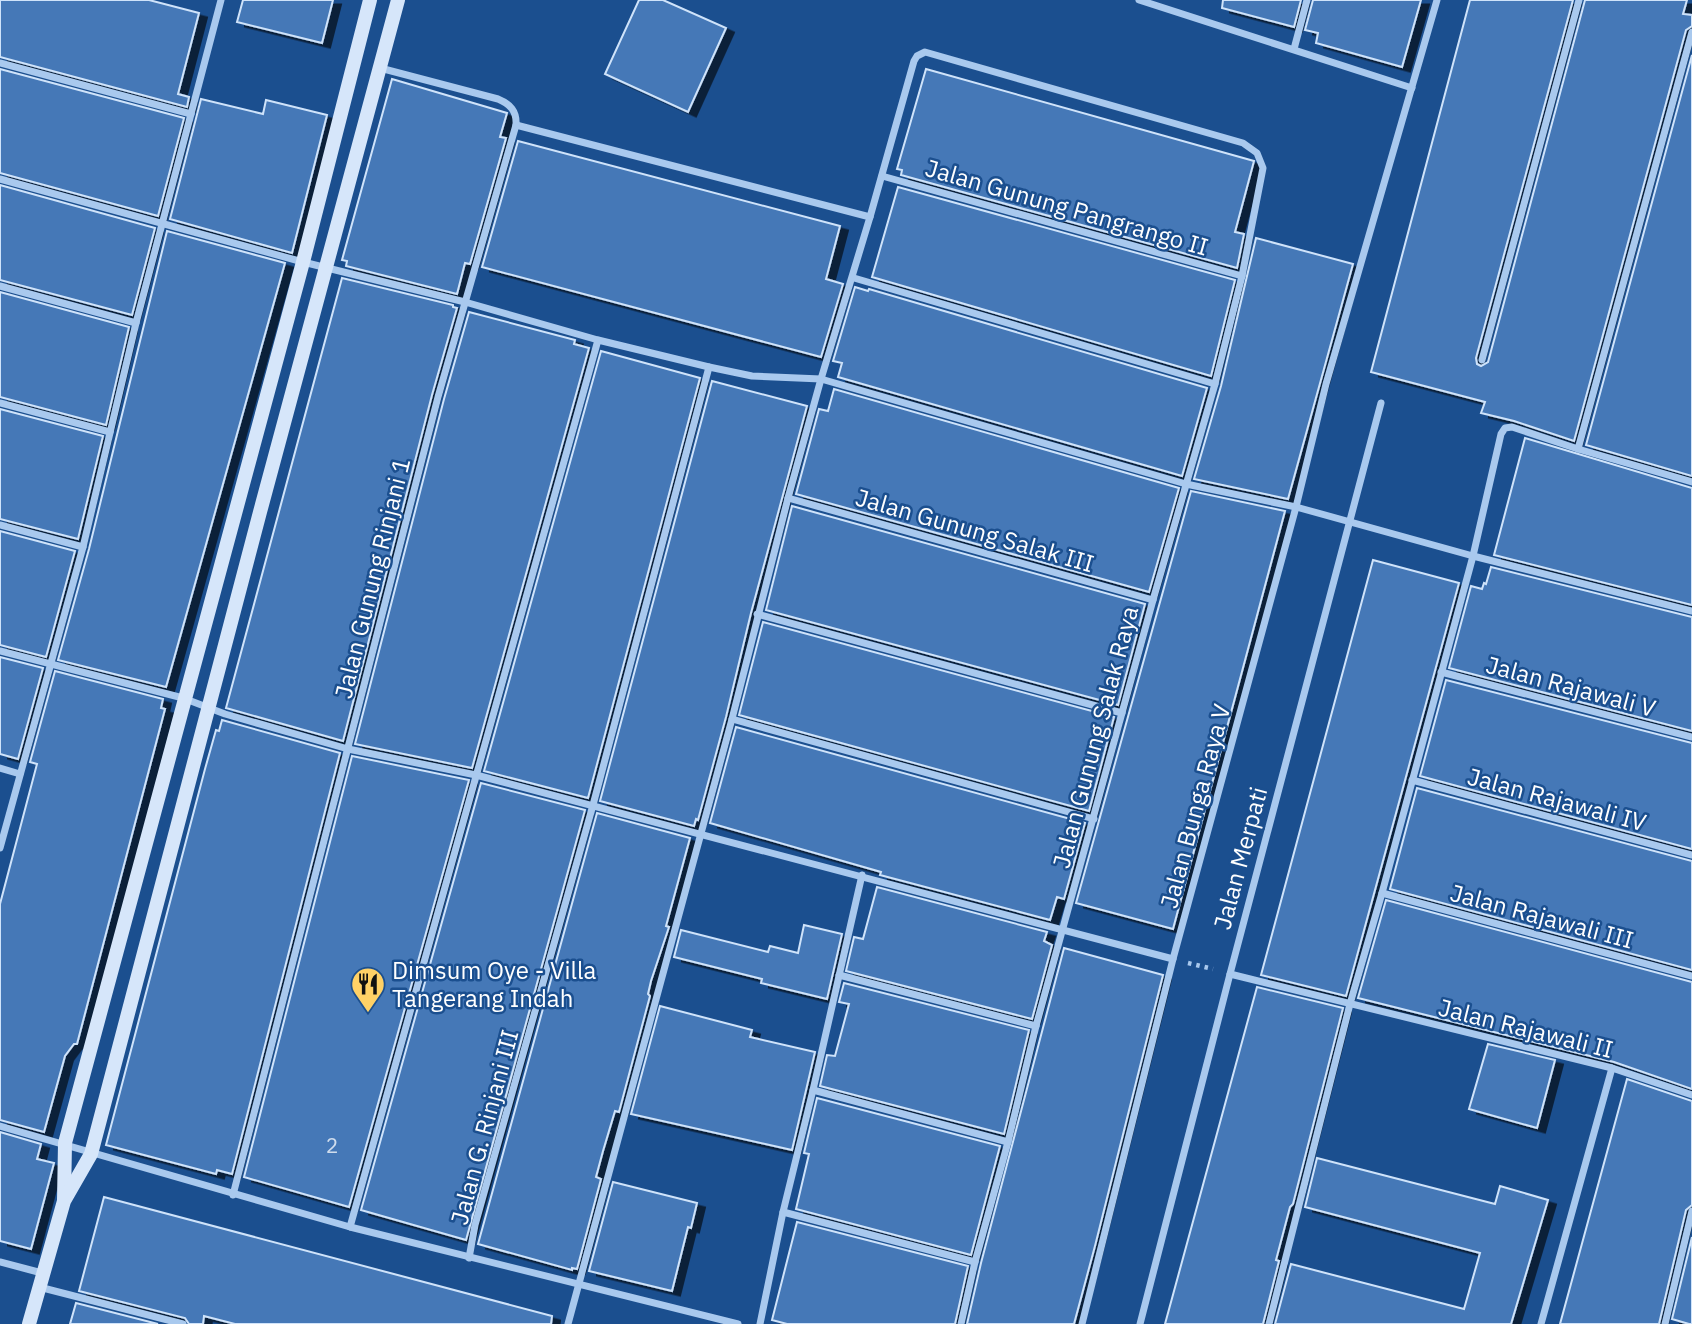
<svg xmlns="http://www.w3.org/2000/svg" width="1692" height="1324" viewBox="0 0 1692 1324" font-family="'IBM Plex Sans',sans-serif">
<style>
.building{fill:#4478b7;stroke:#cfe3fa;stroke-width:2;filter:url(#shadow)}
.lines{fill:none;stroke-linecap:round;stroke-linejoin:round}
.path{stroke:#a9c9ee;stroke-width:4.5;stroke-dasharray:3.5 5;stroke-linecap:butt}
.street{stroke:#a9c9ee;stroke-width:7}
.secondary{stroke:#d6e6fa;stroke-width:14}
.labels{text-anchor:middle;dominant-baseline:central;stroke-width:5;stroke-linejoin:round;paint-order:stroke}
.number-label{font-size:21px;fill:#d0dded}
.street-label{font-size:24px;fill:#fff;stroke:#1b4f8f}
.poi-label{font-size:24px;fill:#fff;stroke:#1b4f8f;text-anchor:start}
</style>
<defs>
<filter id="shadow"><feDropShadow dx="8" dy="4.5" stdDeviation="0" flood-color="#0009"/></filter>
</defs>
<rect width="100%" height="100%" fill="#1b4f8f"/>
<g class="building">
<polygon points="0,0 149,0 199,13 178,94 189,97 187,107 0,57"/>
<polygon points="243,0 333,0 322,43 237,22"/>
<polygon points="639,0 663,0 726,28 688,112 605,74"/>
<polygon points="1223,0 1301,0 1294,27 1222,8"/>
<polygon points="1313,0 1421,0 1402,67 1316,43 1318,33 1305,30"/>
<polygon points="1470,0 1573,0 1476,358 1477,364 1481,366 1488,362 1585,0 1687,0 1683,14 1692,15 1692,26 1686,30 1574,441 1514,421 1481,413 1485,402 1371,372"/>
<polygon points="1692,55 1692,476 1586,445"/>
<polygon points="0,69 184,118 158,216 0,173"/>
<polygon points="926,69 1254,161 1235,232 1244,234 1237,268 901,175 902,170 897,169"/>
<polygon points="392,79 507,113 500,137 506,138 470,264 465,263 457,294 346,266 347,261 342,260"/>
<polygon points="201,99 263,114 266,100 327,115 292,253 170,219"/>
<polygon points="518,141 840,226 826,279 843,284 821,357 482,267"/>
<polygon points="0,185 155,228 132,315 0,280"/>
<polygon points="898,187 1235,280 1211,376 872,277"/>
<polygon points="167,231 285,263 166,687 58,660 89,549"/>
<polygon points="1256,238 1353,264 1288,499 1194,479 1221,386"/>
<polygon points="342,278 453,305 453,307 457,308 432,395 343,741 226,708"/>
<polygon points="855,287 868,291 869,289 1207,388 1182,476 838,377 842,363 833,361"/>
<polygon points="0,292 129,327 106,425 0,397"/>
<polygon points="469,312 575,340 574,344 589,348 472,768 355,744 444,399"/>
<polygon points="601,351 700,378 588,798 484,771"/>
<polygon points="712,381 807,406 751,613 726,717 698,820 696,819 694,826 600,801"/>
<polygon points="834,389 1179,488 1149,592 796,494 819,409 828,411"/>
<polygon points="0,409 103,436 78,539 0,519"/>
<polygon points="1525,438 1692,488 1692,605 1494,555"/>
<polygon points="1191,491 1285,511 1173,929 1076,903"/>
<polygon points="792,506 1145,604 1118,705 766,610"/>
<polygon points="0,531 75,551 46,657 0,645"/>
<polygon points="1373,560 1459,583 1346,996 1261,975"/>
<polygon points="1491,567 1692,617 1692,731 1449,668 1471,586 1482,589 1484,583 1486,584"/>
<polygon points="763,622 1114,717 1089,811 739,715"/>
<polygon points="0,657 43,668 18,759 0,754"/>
<polygon points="55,671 163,699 161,708 165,709 77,1044 74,1044 65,1056 44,1132 0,1120 0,904 37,764 30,762"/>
<polygon points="1446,680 1692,743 1692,849 1420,776"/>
<polygon points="222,720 340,753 232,1174 217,1170 216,1174 106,1145 205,769 216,730 219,731"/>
<polygon points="736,727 1085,823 1064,899 1057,897 1050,920 880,875 881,872 710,823"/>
<polygon points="352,756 469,780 349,1207 244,1177"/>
<polygon points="481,783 585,810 466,1240 361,1210"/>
<polygon points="1417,788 1692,861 1692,970 1390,889"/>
<polygon points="597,813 690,838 666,926 669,927 651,981 648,994 650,996 619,1112 615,1111 603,1151 596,1177 601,1179 577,1269 572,1268 572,1270 478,1244"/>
<polygon points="877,887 1047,932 1044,941 1052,945 1032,1019 846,971 854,937 863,939"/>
<polygon points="1386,900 1692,982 1692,1089 1614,1062 1358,998"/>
<polygon points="804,925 842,934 827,999 761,983 762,979 674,957 681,930 768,952 770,946 798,953"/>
<polygon points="1064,948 1163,975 1095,1246 1074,1324 967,1324 981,1263"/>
<polygon points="844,983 1029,1030 1004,1134 820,1086 827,1055 835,1056 849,1004 839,1002"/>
<polygon points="1257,987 1343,1008 1293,1204 1290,1207 1276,1260 1279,1261 1263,1324 1165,1324"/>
<polygon points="660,1006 752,1030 750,1037 815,1052 792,1150 631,1114"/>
<polygon points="1488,1044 1555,1060 1537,1128 1469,1109"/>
<polygon points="1627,1079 1692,1101 1692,1205 1686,1210 1659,1324 1560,1324"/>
<polygon points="817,1098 1000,1146 971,1255 796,1209 809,1154 804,1153"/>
<polygon points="0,1132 41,1144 37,1159 54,1163 31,1249 0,1241"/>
<polygon points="1317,1158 1495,1204 1500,1186 1548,1200 1511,1324 1275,1324 1291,1264 1464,1309 1480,1253 1305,1207"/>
<polygon points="613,1182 697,1203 691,1228 688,1227 672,1291 589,1271"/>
<polygon points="104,1197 552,1316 551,1324 235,1324 204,1316 203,1324 189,1324 185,1318 79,1291"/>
<polygon points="797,1222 968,1266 955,1324 787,1324 772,1320"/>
<polygon points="1692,1237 1692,1324 1689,1324 1672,1319"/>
<polygon points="76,1303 158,1324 70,1324"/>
</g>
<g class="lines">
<polyline class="path" points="1188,963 1213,969"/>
<g class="street">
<polyline points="1139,0 1412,88"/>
<polyline points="1294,49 1307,0"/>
<polyline points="0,63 191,114"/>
<polyline points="516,125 870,217 821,379 788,498 732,719 568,1324"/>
<polyline points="882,176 1242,276"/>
<polyline points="0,179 303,262 465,302 598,340 709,367 752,376 821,379 1186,484 1296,507 1473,556 1692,611"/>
<polyline points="870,217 914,61 917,56 925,52 1243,143 1257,153 1263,168 1242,276 1215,384 1153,600 1036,1026 1008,1142 975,1262 961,1324"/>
<polyline points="854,278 1215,384"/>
<polyline points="0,286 136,323"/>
<polyline points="1482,360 1579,0"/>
<polyline points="0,403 110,432"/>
<polyline points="1578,449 1692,32"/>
<polyline points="788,498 1153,600"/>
<polyline points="0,525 83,547"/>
<polyline points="757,614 1122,713"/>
<polyline points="0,651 183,698 225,714 348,749 476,775 1173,959"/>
<polyline points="1441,672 1692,737"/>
<polyline points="732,719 1094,819"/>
<polyline points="0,768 20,774"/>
<polyline points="1412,780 1692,855"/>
<polyline points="0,848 83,547 136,323 221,0"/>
<polyline points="1382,893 1692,976"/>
<polyline points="1230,974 1612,1068 1692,1095"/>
<polyline points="839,975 1036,1026"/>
<polyline points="813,1090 1008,1142"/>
<polyline points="0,1126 350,1227 738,1324"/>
<path d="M233 1195 438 397 516 125C517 111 510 104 498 99L380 68"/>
<polyline points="783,1212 975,1262"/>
<polyline points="350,1227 598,340"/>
<polyline points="469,1258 475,1225 593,805 709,367"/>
<polyline points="0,1262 42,1273"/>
<polyline points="39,1287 183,1324"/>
<polyline points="760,1324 783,1212 813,1090 862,875"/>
<polyline points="1082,1324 1173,959 1296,507 1326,384 1437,0"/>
<polyline points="1140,1324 1230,974 1381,403"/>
<polyline points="1269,1324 1350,1004 1382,893 1473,556 1501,434 1505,428 1512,427 1578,449 1692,482"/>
<polyline points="1541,1324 1612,1068"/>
<polyline points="1665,1324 1692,1211"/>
</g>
<g class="secondary">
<polyline points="64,1200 65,1143 303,262 370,0"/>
<polyline points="29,1324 64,1201 91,1154 260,512 398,0"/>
</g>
</g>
<defs>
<g id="restaurant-pin" transform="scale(1.75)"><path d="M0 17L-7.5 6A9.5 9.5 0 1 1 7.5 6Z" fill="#ffd166" stroke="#1b4f8f"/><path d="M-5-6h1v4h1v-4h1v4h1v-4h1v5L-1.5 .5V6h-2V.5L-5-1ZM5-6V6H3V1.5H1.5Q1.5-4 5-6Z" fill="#111"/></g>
</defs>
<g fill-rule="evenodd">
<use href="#restaurant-pin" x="368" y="984"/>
</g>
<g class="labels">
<g class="number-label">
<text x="332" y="1145">2</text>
</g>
<g class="street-label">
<text transform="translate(1067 207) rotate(16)">Jalan Gunung Pangrango II</text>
<text transform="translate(975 530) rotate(16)">Jalan Gunung Salak III</text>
<text transform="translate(372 578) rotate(-76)">Jalan Gunung Rinjani 1</text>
<text transform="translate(1571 686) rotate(15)">Jalan Rajawali V</text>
<text transform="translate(1095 737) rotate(-75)">Jalan Gunung Salak Raya</text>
<text transform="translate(1557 799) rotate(15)">Jalan Rajawali IV</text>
<text transform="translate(1195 806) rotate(-75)">Jalan Bunga Raya V</text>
<text transform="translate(1240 858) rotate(-75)">Jalan Merpati</text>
<text transform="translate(1542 916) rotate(15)">Jalan Rajawali III</text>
<text transform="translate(1526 1028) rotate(14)">Jalan Rajawali II</text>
<text transform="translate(484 1127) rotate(-75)">Jalan G. Rinjani III</text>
</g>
<g class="poi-label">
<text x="392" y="970">Dimsum Oye - Villa<tspan x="392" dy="28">Tangerang Indah</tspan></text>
</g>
</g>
</svg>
